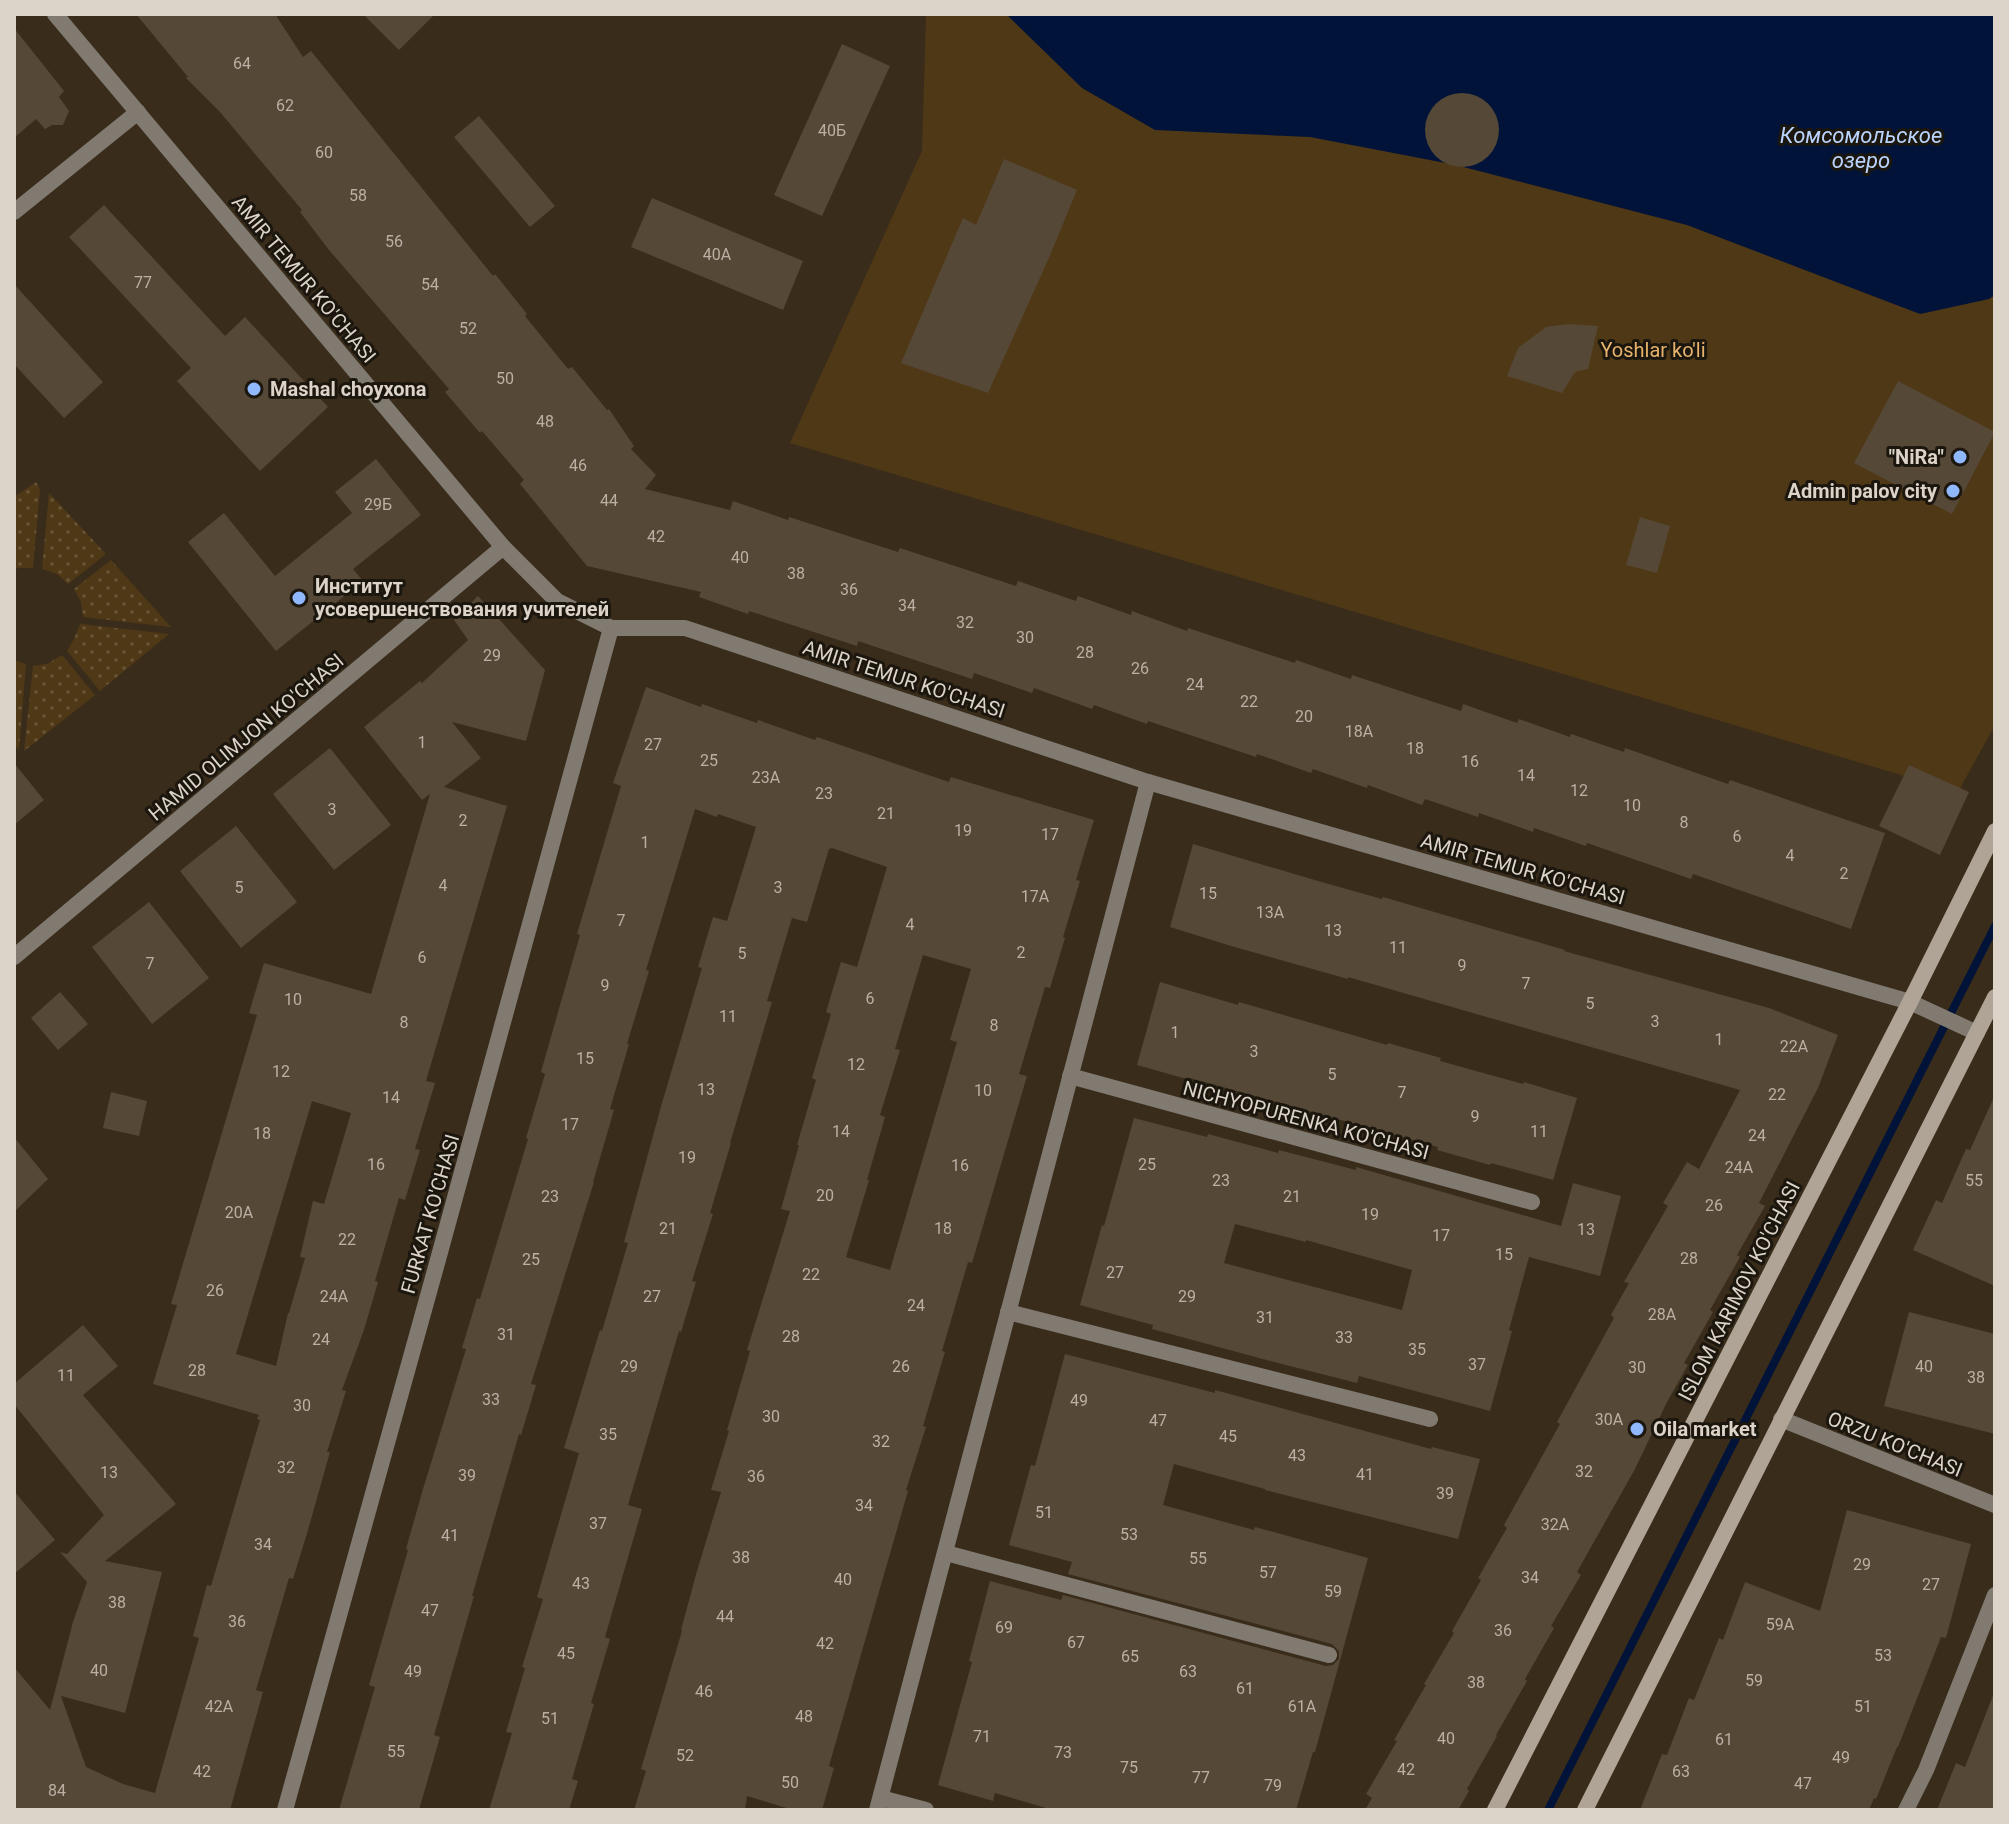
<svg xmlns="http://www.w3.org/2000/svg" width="2009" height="1824" viewBox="0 0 2009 1824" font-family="Roboto,sans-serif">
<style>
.grass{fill:url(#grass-dots)}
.park{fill:#4f3816}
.water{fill:#011338}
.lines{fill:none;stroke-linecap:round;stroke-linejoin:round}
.stream{stroke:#011338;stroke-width:8}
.building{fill:#564836;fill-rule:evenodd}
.minor{stroke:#807a71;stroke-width:16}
.tertiary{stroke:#807a71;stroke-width:16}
.secondary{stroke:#afa496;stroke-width:16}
.poi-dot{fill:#90b8fd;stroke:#1b160e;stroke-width:3}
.labels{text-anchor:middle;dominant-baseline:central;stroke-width:6;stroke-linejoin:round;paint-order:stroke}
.number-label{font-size:16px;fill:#bab0a4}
.street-label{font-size:20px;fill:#dcd3c9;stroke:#1b160e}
.park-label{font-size:20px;fill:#e7b36c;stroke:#1b160e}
.poi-label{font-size:20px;font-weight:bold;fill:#dcd3c9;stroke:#1b160e;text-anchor:start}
.water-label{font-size:22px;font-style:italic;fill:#bad3fd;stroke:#1b160e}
</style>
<defs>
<pattern id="grass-dots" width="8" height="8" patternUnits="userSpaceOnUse" patternTransform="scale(2)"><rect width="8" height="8" fill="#4f3816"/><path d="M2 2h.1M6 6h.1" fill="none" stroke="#685437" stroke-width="1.8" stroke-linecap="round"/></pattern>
</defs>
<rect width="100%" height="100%" fill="#392c1b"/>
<g class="grass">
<polygon points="36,482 40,489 33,568 18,568 14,570 14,497"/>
<polygon points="49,493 106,554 68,584 57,574 42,569"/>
<polygon points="111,560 171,627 83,617 81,602 74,589"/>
<polygon points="80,624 169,634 100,691 67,651 74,639"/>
<polygon points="62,655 95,695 24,751 33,666 47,664"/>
<polygon points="14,660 26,664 19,750 14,744"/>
</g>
<polygon class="park" points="926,14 1995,14 1995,725 1958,792 790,443 922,151"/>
<polygon class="water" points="1006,14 1995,14 1995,295 1989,299 1920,314 1687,225 1456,165 1310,137 1155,130 1082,88"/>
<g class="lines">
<polyline class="stream" points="1548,1810 1995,926"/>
</g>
<g class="building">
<polygon points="136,14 275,14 303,57 311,51 493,276 495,274 527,314 525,316 568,369 572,367 607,410 609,409 634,446 631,449 656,475 645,489 730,510 733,501 788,520 789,517 898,552 900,548 1016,586 1018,581 1076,601 1078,596 1131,615 1132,611 1187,631 1188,628 1295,663 1296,660 1351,679 1352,675 1461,711 1463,704 1517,723 1519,719 1570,737 1571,734 1624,752 1625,748 1728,784 1730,780 1885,833 1851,929 1693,874 1691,879 1587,843 1586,846 1534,828 1533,832 1479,813 1478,817 1425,799 1422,805 1368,785 1367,788 1313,769 1311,773 1257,754 1256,757 1148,721 1147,724 1094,705 1092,709 1034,688 1032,693 974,673 972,679 858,641 857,646 749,611 748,614 699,597 701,592 587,566 520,484 524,480 482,431 480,433 445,392 449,389 329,250 300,212 302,210 220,112 186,78 188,77"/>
<polygon points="363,14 435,14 399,50"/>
<polygon points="14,28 64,91 59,97 69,111 63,125 52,125 45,129 36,119 14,138"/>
<polygon points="842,44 890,66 822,216 774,195"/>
<circle cx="1462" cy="130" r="37"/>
<polygon points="479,116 555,206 530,227 454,137"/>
<polygon points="1004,159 1077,190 1048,260 988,393 901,363 963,218 976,225"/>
<polygon points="652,198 803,261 783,310 631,247"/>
<polygon points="104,205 225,336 245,317 328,407 260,471 177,381 191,368 69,237"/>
<polygon points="14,284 103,382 64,418 14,364"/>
<polygon points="1568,324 1598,326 1588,369 1575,372 1562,393 1507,376 1518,348 1546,327"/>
<polygon points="1898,381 1995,432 1952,514 1854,463"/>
<polygon points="376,459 421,515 353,569 363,581 276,651 188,542 224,513 275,576 352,513 335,492"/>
<polygon points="1640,517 1670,526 1657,573 1626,565"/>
<path d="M478 596 545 670 526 741 452 722 481 758 444 787 507 806 426 1081 435 1083 415 1149 420 1150 405 1200 399 1198 375 1281 378 1282 364 1330 342 1390 346 1391 327 1452H330L308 1530 293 1579 289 1578 256 1690 263 1692 230 1810H14V1667L50 1710 73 1622 87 1582 60 1552 67 1554 104 1515 14 1404V1384L83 1325 118 1366 83 1395 176 1504 105 1561 162 1572 125 1713 61 1696 86 1767 123 1784 155 1793 199 1638 193 1636 207 1585 211 1586 260 1420 257 1419 259 1415 153 1384 177 1305 171 1304 257 1015 249 1013 264 963 371 994 430 794 422 800 364 727 420 681 422 683 468 640 454 620ZM312 1101 351 1113 324 1204 313 1201 300 1257 305 1258 289 1313H288L276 1366 236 1354Z"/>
<path d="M646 687 701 707 702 704 757 723 758 720 815 740 817 737 949 782 951 777 1094 820 1076 880 1080 881 1063 937 1065 938 1050 988 1045 987 1019 1074 1027 1076 972 1263 968 1262 942 1351 945 1352 923 1426 926 1427 906 1490 908 1491 829 1766 834 1768 822 1810H793L747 1796 745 1810H634L646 1771 641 1769 682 1631 681 1630 697 1571 721 1492 711 1490 729 1431 727 1430 750 1351 747 1350 790 1211 781 1209 799 1145H797L816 1080 812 1078 831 1014 826 1012 841 962 857 967 887 867 832 848 829 849 807 922 792 918 767 1001 772 1002 730 1143H731L710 1213 713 1214 692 1281 696 1282 681 1332 679 1331 628 1505 642 1509 605 1637 610 1639 591 1703 594 1704 572 1779 578 1781 569 1810H489L512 1733 506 1732 525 1668 522 1667 543 1599 537 1597 579 1453 564 1448 600 1330 602 1331 628 1243 624 1242 662 1103 702 968 698 967 713 917 727 921 756 827 718 814 717 817 695 809 646 970 649 971 627 1044H629L610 1109 614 1110 593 1182H594L531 1384 536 1385 521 1435 519 1434 472 1596H474L434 1735 440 1737 419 1810H339L375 1687 369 1685 408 1550 406 1549 423 1489 466 1349 462 1348 477 1298 480 1299 528 1139 526 1138 545 1074 541 1072 580 935 577 934 621 786 613 783ZM923 955 971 969 950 1040 957 1042 890 1270 846 1257 869 1180H867L885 1117 880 1115 900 1050 895 1049Z"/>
<polygon points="330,748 391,825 334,870 273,794"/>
<polygon points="14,763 44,800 14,825"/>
<polygon points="1909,765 1969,792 1940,855 1879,826"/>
<polygon points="236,826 297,902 241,948 180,871"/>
<polygon points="1193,844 1318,881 1382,899 1383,897 1565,950 1564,951 1769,1008 1838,1035 1818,1088 1759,1203 1765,1206 1737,1255 1740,1257 1710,1310 1713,1312 1684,1363 1688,1365 1666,1404 1635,1469 1577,1572 1581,1575 1551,1626 1554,1628 1525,1679 1527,1681 1496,1735 1497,1736 1467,1789 1469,1791 1458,1810 1365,1810 1372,1798 1366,1794 1397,1741 1394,1740 1426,1685 1424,1684 1454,1633 1452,1631 1481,1580 1478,1578 1507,1528 1504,1525 1560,1424 1557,1422 1614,1318 1611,1315 1629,1283 1624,1282 1668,1206 1663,1203 1687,1162 1699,1169 1740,1090 1348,977 1348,979 1231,946 1170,927"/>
<polygon points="149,902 209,978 152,1024 92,947"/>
<polygon points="1160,982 1238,1005 1239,1002 1387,1045 1388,1043 1441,1058 1440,1061 1523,1084 1524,1082 1577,1098 1553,1180 1491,1163 1490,1165 1437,1150 1438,1147 1190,1078 1190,1080 1137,1065"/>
<polygon points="60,992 88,1024 58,1050 31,1018"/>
<polygon points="111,1092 147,1101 139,1136 103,1128"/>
<polygon points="1995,1095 1995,1286 1913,1250 1936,1200 1942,1203 1966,1149 1970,1150"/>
<path d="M1134 1118 1207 1137 1208 1134 1278 1153 1279 1150 1356 1170V1167L1561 1226 1573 1183 1621 1196 1600 1276 1529 1257 1509 1330 1512 1331 1490 1411 1359 1376 1357 1383 1278 1363 1152 1329 1153 1325 1080 1305 1102 1225 1104 1226ZM1235 1224 1306 1242V1240L1412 1270 1402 1310 1224 1263Z"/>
<polygon points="14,1137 48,1179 14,1212"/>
<polygon points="1909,1312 1995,1334 1995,1434 1884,1406"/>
<polygon points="1065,1354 1215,1393 1215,1390 1431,1449 1432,1447 1480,1459 1458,1539 1265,1490 1265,1489 1174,1464 1163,1505 1254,1530 1255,1527 1368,1558 1315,1752 1313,1752 1296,1810 1053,1810 995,1793 993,1801 938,1785 972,1662 969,1661 990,1581 1061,1600 1063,1595 1326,1666 1333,1665 1339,1659 1339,1651 1332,1644 1068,1574 1072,1562 1009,1545 1031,1465 1035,1466"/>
<polygon points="14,1491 55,1540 14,1574"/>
<polygon points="1847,1510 1971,1544 1946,1638 1941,1637 1898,1747 1897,1747 1876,1799 1874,1798 1869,1810 1640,1810 1662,1754 1667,1755 1689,1698 1694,1700 1719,1638 1723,1640 1745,1582 1820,1611"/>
<polygon points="1994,1693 1995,1810 1937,1810 1956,1763 1965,1767"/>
</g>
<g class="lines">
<g class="minor">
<polyline points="14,212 138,112"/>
<polyline points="14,957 503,547"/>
<polyline points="1070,1076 1532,1202"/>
<polyline points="1008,1312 1430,1419"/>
<polyline points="1781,1419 1995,1505"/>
<polyline points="946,1553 1329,1655"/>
<polyline points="881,1798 926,1810"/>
<path d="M285 1810C395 1416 504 1023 611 628"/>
<polyline points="877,1810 1148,782"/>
<polyline points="1906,1810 1926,1770 1995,1595"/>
</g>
<polyline class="tertiary" points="55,14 503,547 557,601 611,628 685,628 1148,782 1910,1002 1977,1033"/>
<g class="secondary">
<polyline points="1495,1810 1910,1002 1995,831"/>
<polyline points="1585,1810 1995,997"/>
</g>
</g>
<g class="poi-dot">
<circle cx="254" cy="389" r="8"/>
<circle cx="1960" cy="457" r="8"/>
<circle cx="1953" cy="491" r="8"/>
<circle cx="299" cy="598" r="8"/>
<circle cx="1637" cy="1429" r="8"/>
</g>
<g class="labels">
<g class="number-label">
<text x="242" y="63">64</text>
<text x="285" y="105">62</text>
<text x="832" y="130">40Б</text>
<text x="324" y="152">60</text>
<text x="358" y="195">58</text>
<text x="394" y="241">56</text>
<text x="717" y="254">40A</text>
<text x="143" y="282">77</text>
<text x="430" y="284">54</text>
<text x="468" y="328">52</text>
<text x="505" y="378">50</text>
<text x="545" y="421">48</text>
<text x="578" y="465">46</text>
<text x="609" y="500">44</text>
<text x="378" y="504">29Б</text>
<text x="656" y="536">42</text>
<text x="740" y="557">40</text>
<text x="796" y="573">38</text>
<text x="849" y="589">36</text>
<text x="907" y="605">34</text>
<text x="965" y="622">32</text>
<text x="1025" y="637">30</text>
<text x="1085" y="652">28</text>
<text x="492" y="655">29</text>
<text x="1140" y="668">26</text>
<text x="1195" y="684">24</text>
<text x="1249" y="701">22</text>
<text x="1304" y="716">20</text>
<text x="1359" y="731">18A</text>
<text x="422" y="742">1</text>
<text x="653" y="744">27</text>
<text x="1415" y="748">18</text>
<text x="709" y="760">25</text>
<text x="1470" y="761">16</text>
<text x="1526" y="775">14</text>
<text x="766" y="777">23A</text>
<text x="1579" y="790">12</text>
<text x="824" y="793">23</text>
<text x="1632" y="805">10</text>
<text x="332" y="809">3</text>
<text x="886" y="813">21</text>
<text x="463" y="820">2</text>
<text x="1684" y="822">8</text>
<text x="963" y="830">19</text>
<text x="1050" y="834">17</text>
<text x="1737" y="836">6</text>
<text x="645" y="842">1</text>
<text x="1790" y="855">4</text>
<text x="1844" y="873">2</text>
<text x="443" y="885">4</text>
<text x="239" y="887">5</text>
<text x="778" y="887">3</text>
<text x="1208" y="893">15</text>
<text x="1035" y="896">17A</text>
<text x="1270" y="912">13A</text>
<text x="621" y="920">7</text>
<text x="910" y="924">4</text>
<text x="1333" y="930">13</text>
<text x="1398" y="947">11</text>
<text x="1021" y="952">2</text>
<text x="742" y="953">5</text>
<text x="422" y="957">6</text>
<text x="150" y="963">7</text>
<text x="1462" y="965">9</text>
<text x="1526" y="983">7</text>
<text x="605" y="985">9</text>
<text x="870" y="998">6</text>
<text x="293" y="999">10</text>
<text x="1590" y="1003">5</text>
<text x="728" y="1016">11</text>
<text x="1655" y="1021">3</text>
<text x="404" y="1022">8</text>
<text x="994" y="1025">8</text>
<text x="1175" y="1032">1</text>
<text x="1719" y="1039">1</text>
<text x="1794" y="1046">22A</text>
<text x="1254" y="1051">3</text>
<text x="585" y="1058">15</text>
<text x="856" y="1064">12</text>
<text x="281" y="1071">12</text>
<text x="1332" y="1074">5</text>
<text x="706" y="1089">13</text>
<text x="983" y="1090">10</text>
<text x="1402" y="1092">7</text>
<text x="1777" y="1094">22</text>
<text x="391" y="1097">14</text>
<text x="1475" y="1116">9</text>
<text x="570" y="1124">17</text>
<text x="841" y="1131">14</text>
<text x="1539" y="1131">11</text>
<text x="262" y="1133">18</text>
<text x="1757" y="1135">24</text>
<text x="687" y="1157">19</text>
<text x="376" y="1164">16</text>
<text x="1147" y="1164">25</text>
<text x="960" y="1165">16</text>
<text x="1739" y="1167">24A</text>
<text x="1221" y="1180">23</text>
<text x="1974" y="1180">55</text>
<text x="825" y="1195">20</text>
<text x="550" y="1196">23</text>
<text x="1292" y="1196">21</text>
<text x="1714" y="1205">26</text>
<text x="239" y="1212">20A</text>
<text x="1370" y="1214">19</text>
<text x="668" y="1228">21</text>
<text x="943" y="1228">18</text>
<text x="1586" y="1229">13</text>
<text x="1441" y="1235">17</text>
<text x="347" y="1239">22</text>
<text x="1504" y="1254">15</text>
<text x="1689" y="1258">28</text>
<text x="531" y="1259">25</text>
<text x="1115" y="1272">27</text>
<text x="811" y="1274">22</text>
<text x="215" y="1290">26</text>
<text x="334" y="1296">24A</text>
<text x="652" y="1296">27</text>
<text x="1187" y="1296">29</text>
<text x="916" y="1305">24</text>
<text x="1662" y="1314">28A</text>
<text x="1265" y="1317">31</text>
<text x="506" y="1334">31</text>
<text x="791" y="1336">28</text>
<text x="1344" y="1337">33</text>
<text x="321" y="1339">24</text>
<text x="1417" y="1349">35</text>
<text x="1477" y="1364">37</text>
<text x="629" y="1366">29</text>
<text x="901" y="1366">26</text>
<text x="1924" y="1366">40</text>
<text x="1637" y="1367">30</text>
<text x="197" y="1370">28</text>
<text x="66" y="1375">11</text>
<text x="1976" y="1377">38</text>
<text x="491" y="1399">33</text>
<text x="1079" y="1400">49</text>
<text x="302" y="1405">30</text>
<text x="771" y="1416">30</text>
<text x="1609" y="1419">30A</text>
<text x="1158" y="1420">47</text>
<text x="608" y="1434">35</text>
<text x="1228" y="1436">45</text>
<text x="881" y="1441">32</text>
<text x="1297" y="1455">43</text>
<text x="286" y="1467">32</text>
<text x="1584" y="1471">32</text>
<text x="109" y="1472">13</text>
<text x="1365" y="1474">41</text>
<text x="467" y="1475">39</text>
<text x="756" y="1476">36</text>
<text x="1445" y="1493">39</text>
<text x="864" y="1505">34</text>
<text x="1044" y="1512">51</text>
<text x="598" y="1523">37</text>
<text x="1555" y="1524">32A</text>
<text x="1129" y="1534">53</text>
<text x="450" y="1535">41</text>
<text x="263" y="1544">34</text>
<text x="741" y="1557">38</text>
<text x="1198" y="1558">55</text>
<text x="1862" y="1564">29</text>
<text x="1268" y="1572">57</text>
<text x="1530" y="1577">34</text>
<text x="843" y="1579">40</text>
<text x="581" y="1583">43</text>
<text x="1931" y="1584">27</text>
<text x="1333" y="1591">59</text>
<text x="117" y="1602">38</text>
<text x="430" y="1610">47</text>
<text x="725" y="1616">44</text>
<text x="237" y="1621">36</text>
<text x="1780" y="1624">59A</text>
<text x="1004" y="1627">69</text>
<text x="1503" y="1630">36</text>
<text x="1076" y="1642">67</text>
<text x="825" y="1643">42</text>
<text x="566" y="1653">45</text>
<text x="1883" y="1655">53</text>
<text x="1130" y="1656">65</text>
<text x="99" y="1670">40</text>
<text x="413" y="1671">49</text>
<text x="1188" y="1671">63</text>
<text x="1754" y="1680">59</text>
<text x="1476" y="1682">38</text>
<text x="1245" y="1688">61</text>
<text x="704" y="1691">46</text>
<text x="219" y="1706">42A</text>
<text x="1302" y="1706">61A</text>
<text x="1863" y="1706">51</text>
<text x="804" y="1716">48</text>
<text x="550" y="1718">51</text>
<text x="982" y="1736">71</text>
<text x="1446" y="1738">40</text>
<text x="1724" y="1739">61</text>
<text x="396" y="1751">55</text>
<text x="1063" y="1752">73</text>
<text x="685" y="1755">52</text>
<text x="1841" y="1757">49</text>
<text x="1129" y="1767">75</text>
<text x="1406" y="1769">42</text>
<text x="202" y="1771">42</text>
<text x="1681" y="1771">63</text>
<text x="1201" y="1777">77</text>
<text x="790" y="1782">50</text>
<text x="1803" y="1783">47</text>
<text x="1273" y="1785">79</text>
<text x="57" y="1790">84</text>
</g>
<g class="street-label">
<text transform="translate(304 279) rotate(50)">AMIR TEMUR KO'CHASI</text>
<text transform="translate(904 679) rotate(18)">AMIR TEMUR KO'CHASI</text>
<text transform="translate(246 737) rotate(-40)">HAMID OLIMJON KO'CHASI</text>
<text transform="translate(1523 869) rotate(16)">AMIR TEMUR KO'CHASI</text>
<text transform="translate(1306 1120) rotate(15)">NICHYOPURENKA KO'CHASI</text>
<text transform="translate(430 1214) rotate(-74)">FURKAT KO'CHASI</text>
<text transform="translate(1739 1291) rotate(-63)">ISLOM KARIMOV KO'CHASI</text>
<text transform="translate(1895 1444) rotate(22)">ORZU KO'CHASI</text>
</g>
<g class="park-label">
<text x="1653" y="350">Yoshlar ko'li</text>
</g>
<g class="poi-label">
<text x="270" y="389">Mashal choyxona</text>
<text x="1944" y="457" text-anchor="end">"NiRa"</text>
<text x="1937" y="491" text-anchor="end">Admin palov city</text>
<text x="315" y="586">Институт<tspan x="315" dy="23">усовершенствования учителей</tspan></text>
<text x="1653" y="1429">Oila market</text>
</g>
<g class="water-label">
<text x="1861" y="135">Комсомольское<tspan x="1861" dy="25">озеро</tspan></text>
</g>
</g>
<rect width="2009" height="1824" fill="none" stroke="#dcd3c9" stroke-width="32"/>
</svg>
